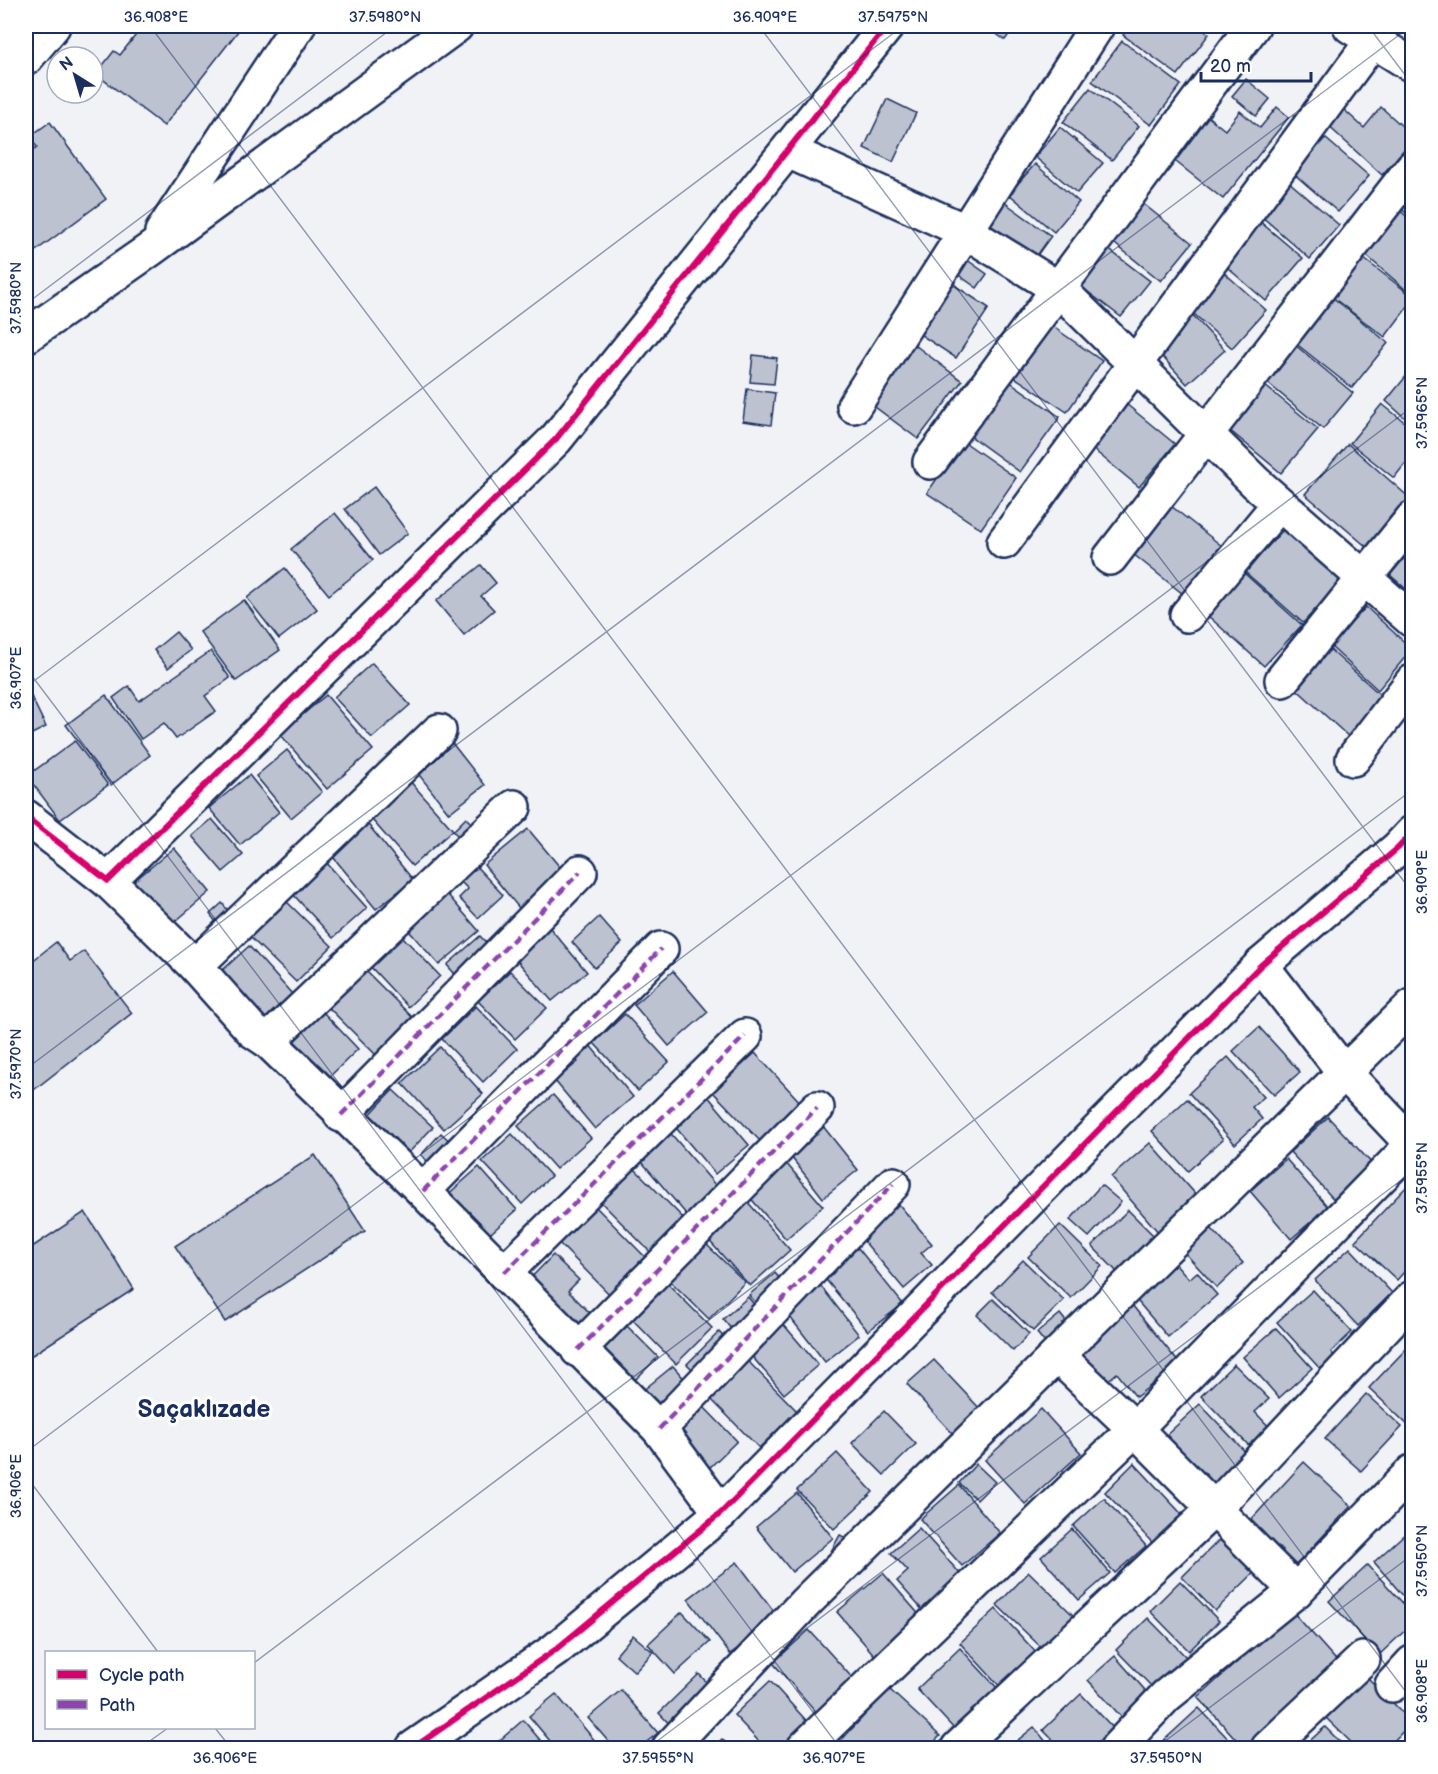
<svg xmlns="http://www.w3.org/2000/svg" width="1438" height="1774" viewBox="0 0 1438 1774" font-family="'Balsamiq Sans',sans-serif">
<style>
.building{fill:#bcc2d0;stroke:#1b2f5e;stroke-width:1.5}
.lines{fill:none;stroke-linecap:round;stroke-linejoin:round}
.minor-casing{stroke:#1b2f5e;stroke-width:38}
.minor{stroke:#fff;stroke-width:33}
.quiet{stroke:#8e44ad;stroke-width:4.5;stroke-dasharray:9 4.5;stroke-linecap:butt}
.cycleway-casing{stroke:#fff;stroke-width:10}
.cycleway{stroke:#d6006c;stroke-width:6}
.ticks{fill:none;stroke:#1b2f5e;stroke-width:1.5;stroke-opacity:0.45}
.labels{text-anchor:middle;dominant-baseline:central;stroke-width:6;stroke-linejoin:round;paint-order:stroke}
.district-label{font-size:24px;font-weight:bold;fill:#1b2f5e;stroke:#fff}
.neatline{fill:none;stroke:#1b2f5e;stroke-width:2}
.ticks-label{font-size:15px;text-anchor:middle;fill:#1b2f5e}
</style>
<rect width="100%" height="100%" fill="#f1f2f5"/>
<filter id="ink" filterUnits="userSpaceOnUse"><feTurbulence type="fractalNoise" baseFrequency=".0167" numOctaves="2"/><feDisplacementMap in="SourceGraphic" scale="12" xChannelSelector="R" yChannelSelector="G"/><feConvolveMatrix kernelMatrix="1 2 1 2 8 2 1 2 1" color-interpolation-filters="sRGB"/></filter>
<g filter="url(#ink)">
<g class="building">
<polygon points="143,26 242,26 164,126 96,74 114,51 120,55"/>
<polygon points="985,26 1015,26 1005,40"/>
<polygon points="1130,26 1198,26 1209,34 1178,75 1123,35"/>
<polygon points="1122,41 1181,85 1151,125 1092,81"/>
<polygon points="1246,79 1270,99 1256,116 1232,96"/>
<polygon points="1090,88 1139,126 1112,160 1063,122"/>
<polygon points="887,99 916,113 893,162 864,148"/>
<polygon points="1340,106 1364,128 1381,107 1412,135 1412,140 1382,175 1325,123"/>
<polygon points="1277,107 1289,117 1223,199 1171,158 1206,115 1225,130 1240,111 1260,128"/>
<polygon points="50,122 106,199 26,258 26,156 37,147 29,137"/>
<polygon points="1060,127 1103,163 1077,193 1035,157"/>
<polygon points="1325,138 1369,176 1338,212 1294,174"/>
<polygon points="1035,164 1079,202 1054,232 1009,194"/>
<polygon points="1288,181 1339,225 1310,259 1259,214"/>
<polygon points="1412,191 1412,218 1399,207"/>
<polygon points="1004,202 1051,236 1033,261 985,227"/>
<polygon points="1141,202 1192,243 1161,281 1110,240"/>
<polygon points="1398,209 1412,221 1412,295 1362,252"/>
<polygon points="1258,220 1303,258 1266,301 1222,263"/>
<polygon points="1103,245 1150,281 1121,317 1075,282"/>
<polygon points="1359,255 1412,296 1412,301 1385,337 1329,295"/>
<polygon points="963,257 987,274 977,288 953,271"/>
<polygon points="1219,268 1266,310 1232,348 1185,306"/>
<polygon points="948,281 989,308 956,358 915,331"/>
<polygon points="1331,296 1388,343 1352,388 1294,342"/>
<polygon points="1188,310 1225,350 1187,384 1151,344"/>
<polygon points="1049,324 1102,361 1067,412 1013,376"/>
<polygon points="911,342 962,381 918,439 867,401"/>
<polygon points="1294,344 1353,393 1323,429 1264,380"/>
<polygon points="753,355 777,358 774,384 750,382"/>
<polygon points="1412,369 1412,424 1386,401"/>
<polygon points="1009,381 1060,417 1020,472 969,435"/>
<polygon points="1264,385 1318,429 1281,473 1228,429"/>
<polygon points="747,389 775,393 771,425 743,421"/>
<polygon points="1120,399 1175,444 1139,487 1084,442"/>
<polygon points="1382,404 1412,428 1412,455 1394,478 1350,443"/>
<polygon points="963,441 1016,478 981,529 927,493"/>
<polygon points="1348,444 1411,499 1368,548 1305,494"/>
<polygon points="374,487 408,533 379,555 345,509"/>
<polygon points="1171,506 1227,550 1188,598 1133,554"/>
<polygon points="335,513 373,560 329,595 291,549"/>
<polygon points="1283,530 1341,581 1303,623 1245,572"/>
<polygon points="1412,549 1412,594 1390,575"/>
<polygon points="481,565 496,583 481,596 494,610 464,635 436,601"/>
<polygon points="285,568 317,609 279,639 247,598"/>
<polygon points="1244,573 1302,625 1264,666 1207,615"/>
<polygon points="244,600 280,650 236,681 200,632"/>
<polygon points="1366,607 1412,649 1378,690 1330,646"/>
<polygon points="176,632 191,650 168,668 154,650"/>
<polygon points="1326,646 1385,699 1350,738 1291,684"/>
<polygon points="211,651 230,678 205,696 216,711 176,739 164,723 141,739 113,698 129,686 139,701"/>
<polygon points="372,663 410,705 372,738 334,697"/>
<polygon points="27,688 46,727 26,737 26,689"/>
<polygon points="106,695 150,755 111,785 66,725"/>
<polygon points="326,695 373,750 327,789 280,734"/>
<polygon points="75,741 108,785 60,820 27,776"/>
<polygon points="452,743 485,785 449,813 416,771"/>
<polygon points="287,750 322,792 291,818 256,776"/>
<polygon points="249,775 279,812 240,845 209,808"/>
<polygon points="408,779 453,830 412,866 367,814"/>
<polygon points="466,818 480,832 467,845 453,831"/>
<polygon points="212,819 243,855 223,872 192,836"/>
<polygon points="366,822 413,880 376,909 329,852"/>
<polygon points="528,829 564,872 519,908 484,865"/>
<polygon points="174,848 210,892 170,926 133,882"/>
<polygon points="325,861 367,908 333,938 291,892"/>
<polygon points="472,862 503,895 478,918 459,898 468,889 456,877"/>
<polygon points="442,888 479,931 439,965 402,923"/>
<polygon points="286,901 332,946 296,982 250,937"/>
<polygon points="222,903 233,917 220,927 210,914"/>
<polygon points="599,917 622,943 595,968 572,942"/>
<polygon points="550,928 587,972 552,1001 515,958"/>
<polygon points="399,933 440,976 408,1007 368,964"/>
<polygon points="480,936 494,951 461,981 447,965"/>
<polygon points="56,942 70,961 84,951 132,1013 26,1096 26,966"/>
<polygon points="249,946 292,994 258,1025 214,978"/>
<polygon points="363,968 421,1026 384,1063 326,1005"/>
<polygon points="510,971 547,1008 515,1039 478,1001"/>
<polygon points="673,971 708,1012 669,1046 634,1005"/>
<polygon points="476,1006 517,1049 483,1082 442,1039"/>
<polygon points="323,1012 358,1049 319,1087 284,1051"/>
<polygon points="625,1014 669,1062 638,1091 594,1043"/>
<polygon points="1259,1027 1300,1072 1274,1095 1233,1051"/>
<polygon points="588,1043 633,1097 595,1129 555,1081 578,1062 573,1056"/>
<polygon points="440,1047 483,1094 444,1129 402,1083"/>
<polygon points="755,1053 802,1104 761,1142 713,1092"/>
<polygon points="1228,1057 1264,1097 1252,1107 1262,1119 1235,1144 1189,1093"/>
<polygon points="393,1090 433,1127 402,1160 362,1123"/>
<polygon points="706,1094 749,1145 715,1174 672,1123"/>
<polygon points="553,1095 591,1138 556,1169 518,1126"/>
<polygon points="1187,1099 1223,1139 1188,1171 1152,1131"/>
<polygon points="1328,1117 1379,1171 1340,1206 1290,1152"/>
<polygon points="822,1125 858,1170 823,1198 788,1153"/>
<polygon points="666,1128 723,1194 692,1221 636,1155"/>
<polygon points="441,1133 458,1149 437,1171 421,1155"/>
<polygon points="512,1134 551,1176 522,1204 482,1161"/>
<polygon points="1150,1143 1199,1198 1159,1233 1111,1177"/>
<polygon points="315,1155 365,1231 225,1322 175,1246"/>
<polygon points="1286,1159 1328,1207 1291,1239 1250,1191"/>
<polygon points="785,1162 823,1206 786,1239 747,1194"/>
<polygon points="631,1165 691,1226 657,1259 597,1198"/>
<polygon points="479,1167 517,1210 483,1240 445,1197"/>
<polygon points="1101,1185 1121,1202 1089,1237 1070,1220"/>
<polygon points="1407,1186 1412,1191 1412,1263 1397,1280 1355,1241"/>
<polygon points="745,1199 790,1250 750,1286 704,1235"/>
<polygon points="897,1202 932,1244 921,1253 932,1265 904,1289 858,1234"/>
<polygon points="594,1205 653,1265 616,1301 557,1241"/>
<polygon points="1128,1210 1155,1237 1118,1273 1092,1246"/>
<polygon points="85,1212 134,1289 26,1359 26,1251"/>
<polygon points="1060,1225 1102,1266 1071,1298 1028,1257"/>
<polygon points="1210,1227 1243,1263 1217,1288 1184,1252"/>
<polygon points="705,1243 745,1282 709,1319 669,1280"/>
<polygon points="858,1248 903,1304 868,1331 823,1276"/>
<polygon points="1350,1248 1392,1293 1358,1326 1315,1280"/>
<polygon points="553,1255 579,1280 568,1291 597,1320 577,1340 523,1286"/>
<polygon points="1023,1260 1064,1300 1033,1331 992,1292"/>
<polygon points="1174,1262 1189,1279 1197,1272 1217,1295 1168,1337 1133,1296"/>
<polygon points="775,1273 788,1289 763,1311 749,1295"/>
<polygon points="666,1282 712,1328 676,1364 631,1318"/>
<polygon points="820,1285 859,1335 825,1362 786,1312"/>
<polygon points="1313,1290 1352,1332 1331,1352 1337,1359 1323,1372 1277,1322"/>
<polygon points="748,1297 761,1313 736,1335 723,1319"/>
<polygon points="993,1299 1029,1334 1013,1351 977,1315"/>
<polygon points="1132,1305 1179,1363 1136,1397 1117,1373 1105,1383 1078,1349"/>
<polygon points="1060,1314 1072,1329 1049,1348 1037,1333"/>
<polygon points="778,1318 818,1365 784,1394 744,1347"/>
<polygon points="627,1326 658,1357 626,1389 595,1358"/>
<polygon points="1276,1328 1312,1368 1279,1398 1243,1357"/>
<polygon points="719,1332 733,1347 701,1378 687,1364"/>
<polygon points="1409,1346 1412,1350 1411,1428 1369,1388"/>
<polygon points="744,1357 797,1411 759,1448 706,1394"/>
<polygon points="934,1360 982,1411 955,1436 907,1384"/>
<polygon points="1234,1364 1269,1399 1255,1412 1273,1431 1253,1450 1201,1396"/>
<polygon points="673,1366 687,1382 655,1409 641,1392"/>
<polygon points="1366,1394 1402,1427 1361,1471 1325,1439"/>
<polygon points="1200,1404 1252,1459 1214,1495 1162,1439"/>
<polygon points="702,1405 737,1441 701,1476 666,1440"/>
<polygon points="1041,1409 1081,1453 1025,1504 985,1460"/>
<polygon points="884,1411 916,1444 884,1475 852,1443"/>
<polygon points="837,1453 873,1492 834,1529 797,1490"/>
<polygon points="1304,1462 1351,1506 1296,1565 1249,1522"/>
<polygon points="1134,1463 1190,1523 1160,1551 1105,1492"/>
<polygon points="976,1464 995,1482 977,1500 959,1483"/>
<polygon points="959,1485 1000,1533 962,1566 920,1519"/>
<polygon points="797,1493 833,1538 792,1572 756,1527"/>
<polygon points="1104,1498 1146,1546 1115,1573 1073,1526"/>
<polygon points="919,1528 964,1578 925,1613 897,1581 908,1571 891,1553"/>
<polygon points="1072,1529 1110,1573 1079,1600 1041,1557"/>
<polygon points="1409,1530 1412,1534 1412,1606 1374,1562"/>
<polygon points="840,1535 854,1542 842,1563 829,1555"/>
<polygon points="1223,1536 1257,1570 1215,1611 1182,1577"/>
<polygon points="737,1562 779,1618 730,1654 688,1599"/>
<polygon points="1368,1565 1412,1613 1412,1624 1379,1655 1329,1601"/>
<polygon points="1029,1572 1074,1616 1043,1649 997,1605"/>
<polygon points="883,1573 922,1618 876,1657 837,1612"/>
<polygon points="1180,1581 1219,1621 1189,1651 1150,1611"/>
<polygon points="996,1609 1042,1659 1006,1693 960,1643"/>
<polygon points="682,1612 710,1642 675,1674 648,1644"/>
<polygon points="1293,1612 1343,1668 1252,1748 1244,1748 1198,1697"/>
<polygon points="1148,1618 1187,1658 1155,1690 1116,1650"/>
<polygon points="809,1630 856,1682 819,1715 773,1663"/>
<polygon points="633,1635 653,1652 635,1672 616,1655"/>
<polygon points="960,1648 999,1690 956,1731 917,1689"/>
<polygon points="1115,1656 1151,1697 1124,1720 1088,1680"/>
<polygon points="699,1674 716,1692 676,1731 659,1713"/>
<polygon points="1366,1676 1412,1722 1387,1748 1357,1748 1325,1717"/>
<polygon points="770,1681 814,1729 792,1748 765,1748 734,1715"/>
<polygon points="889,1689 940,1736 928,1748 834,1748"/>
<polygon points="621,1690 658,1733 639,1748 614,1748 588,1718"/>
<polygon points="556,1694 601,1748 556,1748 529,1716"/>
<polygon points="1081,1694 1115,1730 1096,1748 1061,1748 1043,1730"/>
<polygon points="1199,1708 1237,1748 1164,1748 1160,1744"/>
<polygon points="523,1720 547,1748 505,1748 499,1741"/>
<polygon points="1034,1727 1051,1748 1008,1748"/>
<polygon points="1325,1727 1346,1748 1302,1748"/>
<polygon points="722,1739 731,1748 712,1748"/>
</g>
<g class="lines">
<g class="minor-casing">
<g id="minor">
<polyline points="1350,26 1412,65"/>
<polyline points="26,58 53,26"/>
<polyline points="788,151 965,231 1059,289 1256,483 1412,620"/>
<polyline points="162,232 298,26"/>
<polyline points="26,336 151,249 456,26"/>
<polyline points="854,406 1097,26"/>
<polyline points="930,462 1253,26"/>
<polyline points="1004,542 1373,40"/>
<polyline points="1110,558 1412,168"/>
<polyline points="1187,615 1279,504"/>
<polyline points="1282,680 1412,519"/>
<polyline points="1353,759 1412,682"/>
<polyline points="26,817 108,881 556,439 887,26"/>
<polyline points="108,881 195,966 253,1031 268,1041 423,1191 659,1429 721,1513"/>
<polyline points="1261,965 1343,1071 1412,1144"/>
<polyline points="195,966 439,731"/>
<polyline points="268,1041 514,807"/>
<polyline points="341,1115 580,872"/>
<polyline points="423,1191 661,949"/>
<polyline points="504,1273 745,1036"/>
<polyline points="578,1350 817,1108"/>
<polyline points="1058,1356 1135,1429 1296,1591"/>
<polyline points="659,1429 893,1184"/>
<polyline points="1392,1685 1412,1663"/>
<polyline points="413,1748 555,1650 721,1513 1261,965 1398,848 1412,833"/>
<polyline points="669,1748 805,1603 1412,1006"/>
<polyline points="804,1748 1135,1429 1412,1145"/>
<polyline points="958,1748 1215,1508 1412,1298"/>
<polyline points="1117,1748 1166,1696 1296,1591 1412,1472"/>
<polyline points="1268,1748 1363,1659"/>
</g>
</g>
<use href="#minor" class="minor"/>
<g class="quiet">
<polyline points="341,1115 580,872"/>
<polyline points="423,1191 661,949"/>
<polyline points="504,1273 745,1036"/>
<polyline points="578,1350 817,1108"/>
<polyline points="659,1429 893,1184"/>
</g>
<g class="cycleway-casing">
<g id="cycleway">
<polyline points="26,817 108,881 556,439 887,26"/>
<polyline points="413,1748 555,1650 721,1513 1261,965 1398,848 1412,833"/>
</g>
</g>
<use href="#cycleway" class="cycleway"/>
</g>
</g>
<path class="ticks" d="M150 26 1412 1700M759 26 1412 892M1368 26 1412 84M26 304 395 26M26 668 840 1748M26 687 903 26M26 1069 1411 26M26 1452 1412 407M26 1476 158 1652M254 1663 1412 790M215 1728 231 1748M140 1748 168 1728M648 1748 1412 1172M1156 1748 1412 1555"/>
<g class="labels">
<g class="district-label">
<text x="204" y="1409">Saçaklızade</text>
</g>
</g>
<rect width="1438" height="1774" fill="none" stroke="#fff" stroke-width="66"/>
<rect x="45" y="1651" width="210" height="78" fill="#ffffff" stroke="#a4acbf" stroke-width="1.5"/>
<rect x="57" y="1670" width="30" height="9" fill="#d6006c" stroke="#a4acbf" stroke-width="1.5"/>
<text x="99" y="1681" font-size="18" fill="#1b2f5e">Cycle path</text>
<rect x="57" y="1700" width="30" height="9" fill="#8e44ad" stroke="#a4acbf" stroke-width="1.5"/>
<text x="99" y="1711" font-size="18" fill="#1b2f5e">Path</text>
<g transform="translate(75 75) rotate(323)"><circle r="28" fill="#ffffff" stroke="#a4acbf" stroke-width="1.5"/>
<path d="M0-4.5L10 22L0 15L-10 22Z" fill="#1b2f5e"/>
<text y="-9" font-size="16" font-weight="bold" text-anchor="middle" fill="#1b2f5e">N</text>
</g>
<path d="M1201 72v9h110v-9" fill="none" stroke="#1b2f5e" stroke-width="3"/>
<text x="1210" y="72" font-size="18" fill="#1b2f5e" stroke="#ffffff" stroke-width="4.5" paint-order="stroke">20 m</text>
<rect x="33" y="33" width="1372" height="1708" class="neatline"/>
<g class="ticks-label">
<text x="156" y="22">36.908°E</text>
<text x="385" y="22">37.5980°N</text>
<text x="765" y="22">36.909°E</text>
<text x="893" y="22">37.5975°N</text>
<text transform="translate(16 298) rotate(-90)" y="5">37.5980°N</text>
<text transform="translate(1422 413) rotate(-90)" y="5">37.5965°N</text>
<text transform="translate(16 678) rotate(-90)" y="5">36.907°E</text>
<text transform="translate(1422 882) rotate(-90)" y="5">36.909°E</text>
<text transform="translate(16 1064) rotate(-90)" y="5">37.5970°N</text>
<text transform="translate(1422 1178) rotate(-90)" y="5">37.5955°N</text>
<text transform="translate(16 1486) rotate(-90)" y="5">36.906°E</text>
<text transform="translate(1422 1561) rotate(-90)" y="5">37.5950°N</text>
<text transform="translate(1422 1691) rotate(-90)" y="5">36.908°E</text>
<text x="225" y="1763">36.906°E</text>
<text x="658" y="1763">37.5955°N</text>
<text x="834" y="1763">36.907°E</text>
<text x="1166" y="1763">37.5950°N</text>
</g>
</svg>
